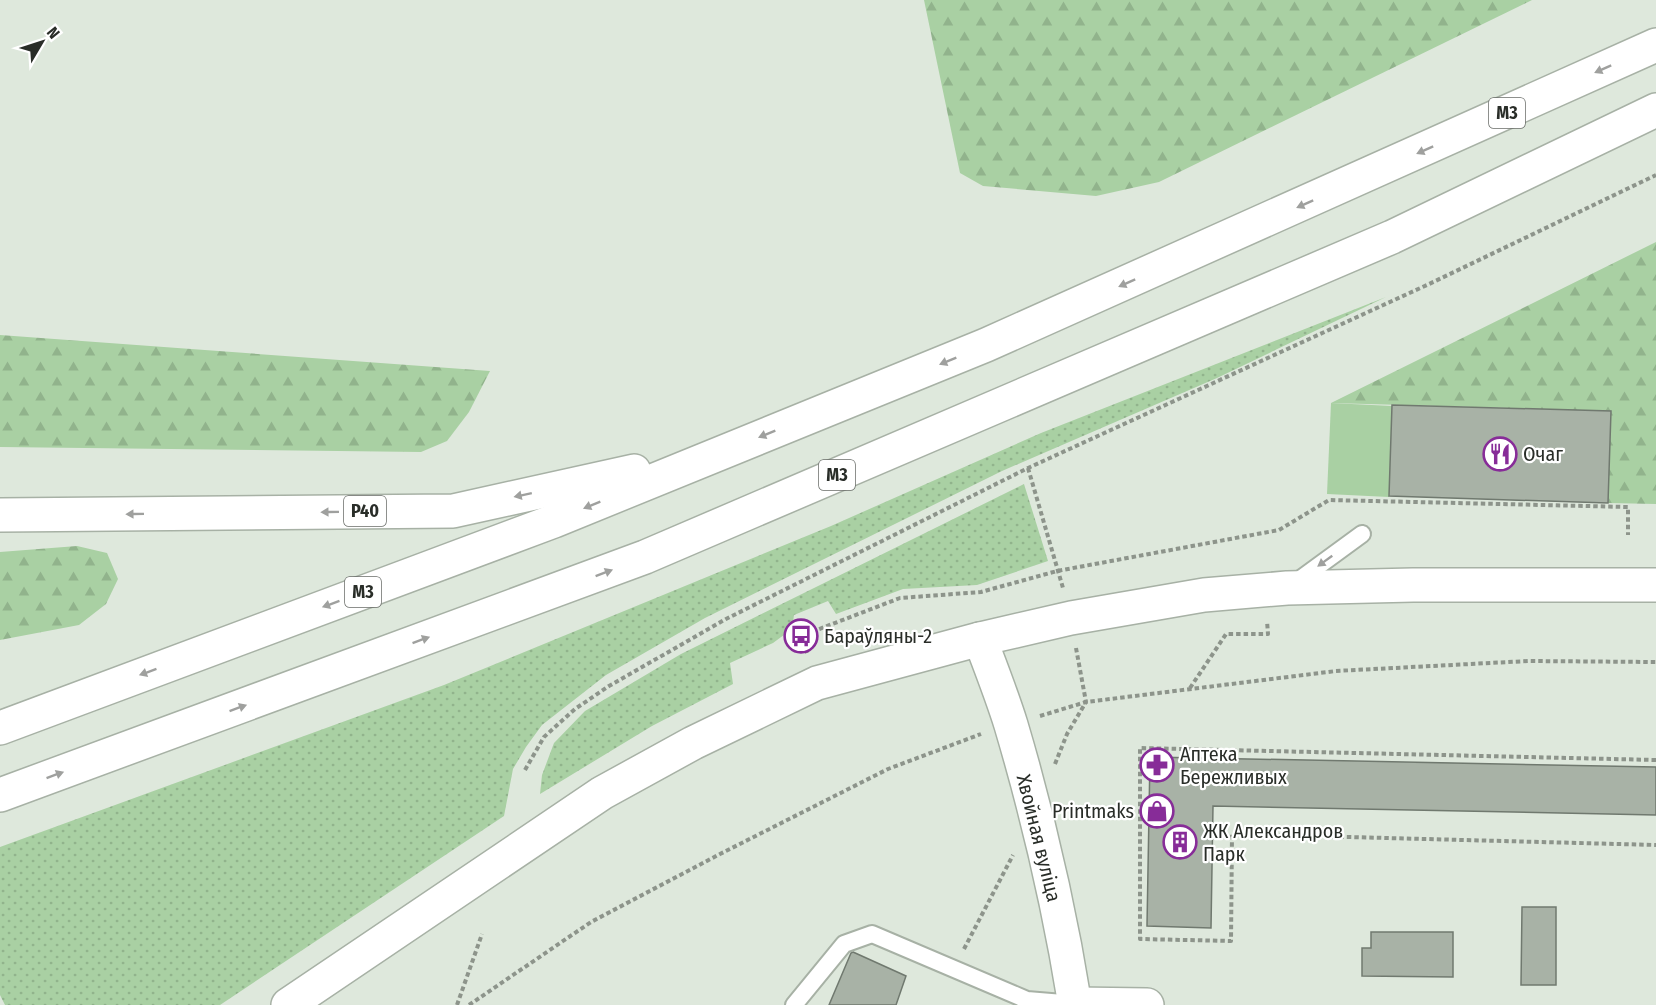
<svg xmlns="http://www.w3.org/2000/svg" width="1656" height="1005" viewBox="0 0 1656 1005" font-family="'Fira Sans Condensed',sans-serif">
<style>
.grass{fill:url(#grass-dots)}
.forest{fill:url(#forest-firs)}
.green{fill:#a9d0a3}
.building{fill:#a8b2a6;stroke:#70796f;stroke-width:1.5}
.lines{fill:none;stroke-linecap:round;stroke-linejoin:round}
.lane-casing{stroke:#a7b1a5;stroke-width:20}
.street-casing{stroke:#a7b1a5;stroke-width:36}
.secondary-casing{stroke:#a7b1a5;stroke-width:36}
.highway-casing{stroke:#a7b1a5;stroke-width:36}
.path{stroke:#8d948b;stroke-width:4;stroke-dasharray:4.5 3;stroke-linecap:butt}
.lane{stroke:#fff;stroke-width:16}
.street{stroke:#fff;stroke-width:33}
.secondary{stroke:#fff;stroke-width:33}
.highway{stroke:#fff;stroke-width:33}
.oneway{fill:#9fa09e}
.labels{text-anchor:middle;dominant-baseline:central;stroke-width:4.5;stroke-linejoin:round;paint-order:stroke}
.shield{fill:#fff;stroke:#696c68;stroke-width:1.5}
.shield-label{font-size:18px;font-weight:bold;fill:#292d28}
.poi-label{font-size:20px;fill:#292d28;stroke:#fff;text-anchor:start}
.street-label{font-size:20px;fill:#292d28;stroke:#fff}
</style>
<defs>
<pattern id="grass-dots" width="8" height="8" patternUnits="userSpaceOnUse" patternTransform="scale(1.5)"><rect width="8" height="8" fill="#a9d0a3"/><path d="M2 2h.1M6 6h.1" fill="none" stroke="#91b38c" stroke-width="1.8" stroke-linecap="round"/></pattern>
<pattern id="forest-firs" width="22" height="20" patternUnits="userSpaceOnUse" patternTransform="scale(1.5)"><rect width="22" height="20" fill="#a9d0a3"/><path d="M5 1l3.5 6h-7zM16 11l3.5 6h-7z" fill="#91b38c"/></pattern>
</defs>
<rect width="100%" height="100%" fill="#dee8dc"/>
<g class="grass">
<polygon points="1386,297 1217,378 1002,471 705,618 606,675 542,725 526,747 513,769 504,816 220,1005 5,1005 0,995 0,847 444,685 831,526 1041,433"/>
<polygon points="1024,484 1048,561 977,585 903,589 836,614 828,601 794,615 792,629 773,643 730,663 733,684 652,726 540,794 542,775 554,743 585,711 681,654"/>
</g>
<g class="forest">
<polygon points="924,0 1532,0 1159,182 1096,196 983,186 960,173"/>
<polygon points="1656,242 1656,504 1608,503 1611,411 1331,403"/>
<polygon points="0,335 490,371 469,412 447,441 421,452 0,447"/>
<polygon points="77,546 107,553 118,579 106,604 79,625 0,640 0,552"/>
</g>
<polygon class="green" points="1331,403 1392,406 1389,497 1327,494"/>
<g class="building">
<polygon points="1392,405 1611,411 1608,503 1389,496"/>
<polygon points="1150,757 1656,767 1656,815 1213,806 1211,928 1147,926"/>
<polygon points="1522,907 1556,907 1556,985 1521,985"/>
<polygon points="1371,932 1453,932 1453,977 1362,976 1362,948 1371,948"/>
<polygon points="853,952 906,976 896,1005 829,1005 851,953"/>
</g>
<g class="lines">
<g class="lane-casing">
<g id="lane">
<polyline points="1295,583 1362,534"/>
<polyline points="794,1005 844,944 872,934 1027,1000 1075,1004"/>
</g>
</g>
<g class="street-casing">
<polyline id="street" points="1075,1004 1147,1005"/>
</g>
<g class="secondary-casing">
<g id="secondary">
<path d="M980 639C991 668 1002 696 1011 725 1038 816 1060 911 1075 1005"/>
<polyline points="288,1005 602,793 693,743 817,683 980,639 1071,618 1204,595 1287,588 1413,585 1656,585"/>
</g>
</g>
<g class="highway-casing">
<g id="highway">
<polyline points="0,515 453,511 634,471"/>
<polyline points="0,728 554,521 986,345 1656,45"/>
<polyline points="0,795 645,557 1392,237 1656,110"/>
</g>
</g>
<g class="path">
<polyline points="1028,468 1063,588"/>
<polyline points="807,653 801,636 900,598 981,592 1057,571 1279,530 1329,500 1628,507 1628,535"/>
<polyline points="1190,688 1226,634 1268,634 1267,621"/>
<polyline points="1040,716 1086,702 1336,671 1528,661 1656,662"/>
<polyline points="1656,760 1140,748 1140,939 1231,941 1232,834 1656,845"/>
<polyline points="1055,764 1067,734 1086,702 1076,648"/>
<polyline points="525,770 544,737 575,709 609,686 726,619 1028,468 1427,285 1656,175"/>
<polyline points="964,949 1013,855"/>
<polyline points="457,1005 482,934"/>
<polyline points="469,1005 591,922 720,854 888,769 981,734"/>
</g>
<use href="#lane" class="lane"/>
<use href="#street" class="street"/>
<use href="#secondary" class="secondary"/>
<use href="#highway" class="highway"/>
</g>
<defs><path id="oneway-solid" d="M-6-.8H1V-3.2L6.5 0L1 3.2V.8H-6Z" transform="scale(1.5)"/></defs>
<g class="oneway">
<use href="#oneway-solid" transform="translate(1603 69) rotate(156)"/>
<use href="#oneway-solid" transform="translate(1425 150) rotate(156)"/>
<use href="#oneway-solid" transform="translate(1305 204) rotate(156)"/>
<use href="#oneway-solid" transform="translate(1127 283) rotate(156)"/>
<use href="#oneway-solid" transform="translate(948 361) rotate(158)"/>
<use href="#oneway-solid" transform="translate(767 434) rotate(158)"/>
<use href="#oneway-solid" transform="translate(523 495) rotate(168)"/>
<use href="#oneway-solid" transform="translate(592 505) rotate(158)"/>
<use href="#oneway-solid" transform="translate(330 512) rotate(179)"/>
<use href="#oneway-solid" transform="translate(135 514) rotate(179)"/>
<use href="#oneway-solid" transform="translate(1325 561) rotate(144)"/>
<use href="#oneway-solid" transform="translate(604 573) rotate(-21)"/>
<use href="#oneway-solid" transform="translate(331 604) rotate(160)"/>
<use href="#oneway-solid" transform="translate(421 640) rotate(-20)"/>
<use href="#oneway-solid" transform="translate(148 672) rotate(160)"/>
<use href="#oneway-solid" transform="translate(238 708) rotate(-20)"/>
<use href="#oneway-solid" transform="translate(55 775) rotate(-20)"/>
</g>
<defs>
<g id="restaurant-ring" transform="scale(1.725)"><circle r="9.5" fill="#fff" stroke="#872c98" stroke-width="1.5"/><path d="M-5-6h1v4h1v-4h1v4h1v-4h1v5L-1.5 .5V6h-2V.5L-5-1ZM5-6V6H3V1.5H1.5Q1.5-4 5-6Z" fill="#872c98"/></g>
<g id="bus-ring" transform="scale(1.725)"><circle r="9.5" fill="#fff" stroke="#872c98" stroke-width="1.5"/><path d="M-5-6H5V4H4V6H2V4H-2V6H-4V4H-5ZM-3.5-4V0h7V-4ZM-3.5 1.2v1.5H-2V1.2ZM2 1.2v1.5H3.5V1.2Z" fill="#872c98"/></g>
<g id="pharmacy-ring" transform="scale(1.725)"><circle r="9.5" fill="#fff" stroke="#872c98" stroke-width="1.5"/><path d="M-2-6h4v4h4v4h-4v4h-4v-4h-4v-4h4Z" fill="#872c98"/></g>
<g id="shop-ring" transform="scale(1.725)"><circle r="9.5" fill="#fff" stroke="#872c98" stroke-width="1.5"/><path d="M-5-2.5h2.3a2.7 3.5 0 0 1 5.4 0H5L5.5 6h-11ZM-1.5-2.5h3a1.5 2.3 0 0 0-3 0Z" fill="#872c98"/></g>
<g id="building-ring" transform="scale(1.725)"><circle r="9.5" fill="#fff" stroke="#872c98" stroke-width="1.5"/><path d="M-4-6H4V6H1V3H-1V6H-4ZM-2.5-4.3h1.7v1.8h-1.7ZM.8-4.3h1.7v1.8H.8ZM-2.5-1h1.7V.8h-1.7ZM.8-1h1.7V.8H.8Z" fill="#872c98"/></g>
</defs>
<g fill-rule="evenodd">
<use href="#restaurant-ring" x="1500" y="454"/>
<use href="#bus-ring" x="801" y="636"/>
<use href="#pharmacy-ring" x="1157" y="765"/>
<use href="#shop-ring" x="1157" y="811"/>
<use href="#building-ring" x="1180" y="842"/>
</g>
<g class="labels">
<g class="shield">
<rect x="1489" y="98" width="36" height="30" rx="4.5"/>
<rect x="819" y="460" width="36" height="30" rx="4.5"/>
<rect x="344" y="496" width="42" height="30" rx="4.5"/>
<rect x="345" y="577" width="36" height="30" rx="4.5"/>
</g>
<g class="shield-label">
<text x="1507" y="113">М3</text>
<text x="837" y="475">М3</text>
<text x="365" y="511">Р40</text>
<text x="363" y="592">М3</text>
</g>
<g class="poi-label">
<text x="1523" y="454">Очаг</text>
<text x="824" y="636">Бараўляны-2</text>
<text x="1180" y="754">Аптека<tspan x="1180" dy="23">Бережливых</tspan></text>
<text x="1134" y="811" text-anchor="end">Printmaks</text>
<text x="1203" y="831">ЖК Александров<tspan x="1203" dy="23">Парк</tspan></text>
</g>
<g class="street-label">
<text transform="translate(1039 838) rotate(76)">Хвойная вуліца</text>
</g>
</g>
<g transform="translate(42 42) rotate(51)" stroke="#ffffff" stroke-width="4.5" paint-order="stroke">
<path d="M0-4.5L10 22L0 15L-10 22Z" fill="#292d28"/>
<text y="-9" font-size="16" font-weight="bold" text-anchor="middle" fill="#292d28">N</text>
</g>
</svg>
